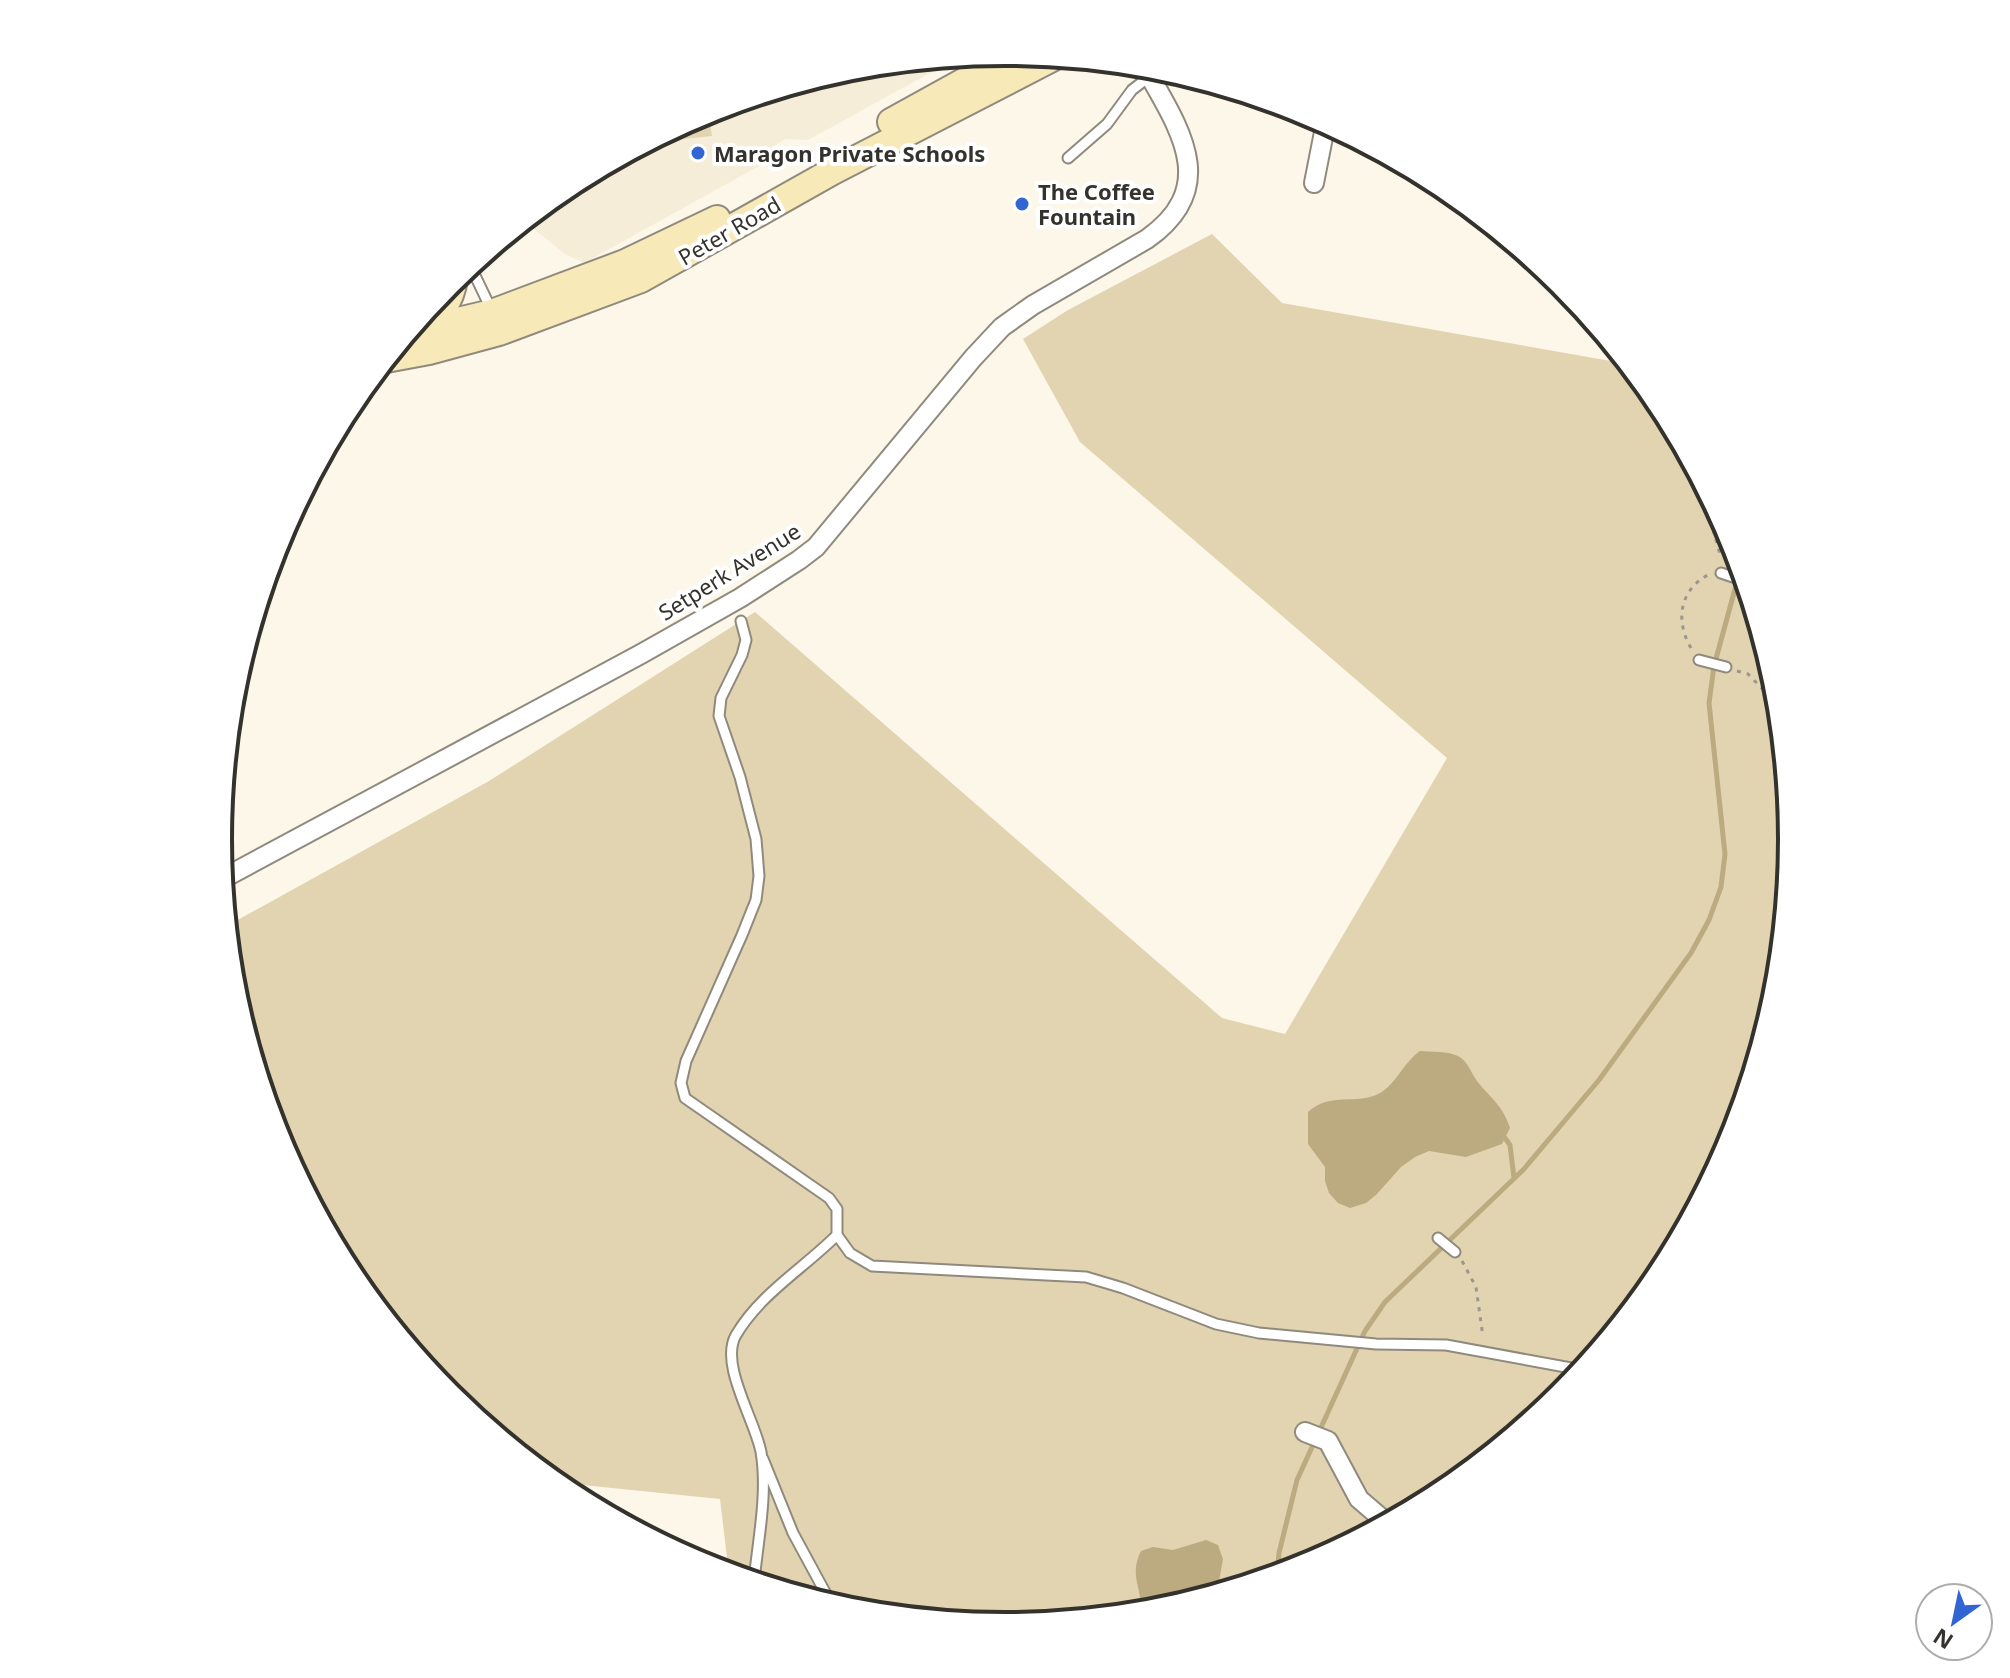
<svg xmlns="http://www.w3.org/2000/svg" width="2010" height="1678" viewBox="0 0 2010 1678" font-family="'Noto Sans',sans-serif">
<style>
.built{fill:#f6edd8}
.green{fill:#e2d4b0}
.water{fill:#bcab80}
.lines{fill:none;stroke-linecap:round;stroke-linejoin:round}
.stream{stroke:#bcab80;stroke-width:5}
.service-casing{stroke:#8f8a7d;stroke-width:13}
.minor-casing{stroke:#8f8a7d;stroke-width:22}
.secondary-casing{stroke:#8f8a7d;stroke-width:30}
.path{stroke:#9b978e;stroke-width:3;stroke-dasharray:4 6;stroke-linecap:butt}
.service{stroke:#fff;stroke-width:9}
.minor{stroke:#fff;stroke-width:18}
.secondary{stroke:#f8e9b8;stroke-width:26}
.poi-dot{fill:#3165d4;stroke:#fff;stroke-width:3}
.labels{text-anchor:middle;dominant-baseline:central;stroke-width:8;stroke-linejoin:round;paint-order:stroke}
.poi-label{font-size:22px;font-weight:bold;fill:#34322d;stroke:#fff;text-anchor:start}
.street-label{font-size:22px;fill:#34322d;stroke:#fff}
.rim{fill:none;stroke:#34322d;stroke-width:4}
</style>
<rect width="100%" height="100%" fill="#fdf7e9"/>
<polygon class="built" points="959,57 808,140 785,139 774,146 768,161 584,263 565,254 530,226 521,223 568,184 704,112 852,67"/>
<g class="green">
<polygon points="708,111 712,136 646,143 704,112"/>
<polygon points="1212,234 1282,303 1628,364 1660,402 1732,538 1777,686 1792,839 1777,993 1732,1141 1659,1277 1561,1396 1442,1494 1306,1566 1158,1611 1005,1626 851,1611 729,1574 720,1499 553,1482 448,1395 350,1276 278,1140 233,992 227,930 234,922 489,781 755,612 1222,1018 1285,1034 1447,758 1080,442 1023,339 1068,310"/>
</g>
<g class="water">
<path d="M1420 1051C1431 1052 1448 1051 1458 1056 1468 1061 1471 1073 1477 1081 1491 1099 1502 1104 1510 1128L1502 1144 1466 1157 1429 1151 1415 1157 1401 1167 1376 1195 1366 1203 1350 1208 1338 1203 1329 1193 1325 1181V1167L1308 1144V1112C1331 1091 1356 1106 1380 1093 1396 1084 1404 1062 1420 1051Z"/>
<path d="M1206 1540 1218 1545 1223 1559 1217 1593 1158 1611 1140 1613C1144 1590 1128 1576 1141 1551L1153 1547 1173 1550Z"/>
</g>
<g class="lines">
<g class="stream">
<polyline points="1505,1138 1510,1145 1514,1178"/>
<polyline points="1277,1575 1279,1553 1297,1480 1365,1331 1385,1302 1524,1169 1599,1080 1691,953 1709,920 1721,887 1725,854 1709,703 1714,666 1741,567"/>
</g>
<g class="service-casing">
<g id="service">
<polyline points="1068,158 1107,124 1132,90 1150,76"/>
<polyline points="470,265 491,309"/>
<polyline points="1721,573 1745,581"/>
<polyline points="741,621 746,640 742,655 721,698 719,716 740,777 756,839 759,876 756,900 742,935 686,1061 681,1083 685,1098 829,1198 837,1209 837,1235 850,1253 872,1266 1086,1277 1123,1288 1216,1324 1259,1333 1376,1344 1446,1345 1582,1370"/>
<polyline points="1699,660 1726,667"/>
<polyline points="1438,1238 1455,1252"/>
<polyline points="763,1459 793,1533 832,1605"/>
<path d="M754 1581C758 1540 768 1493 761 1452 755 1420 719 1364 736 1335 760 1294 804 1268 837 1235"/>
</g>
</g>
<g class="minor-casing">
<g id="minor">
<polyline points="1314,183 1326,122"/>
<path d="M222 879 641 654 740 598 799 560 816 547 973 358 1002 327 1033 305 1147 239C1222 186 1178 127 1144 66"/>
<polyline points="1305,1432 1328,1441 1359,1499 1387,1523"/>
</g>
</g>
<g class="secondary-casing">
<g id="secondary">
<polyline points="891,122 1016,53"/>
<path d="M417 327C440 317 451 302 454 278"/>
<polyline points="407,333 492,313 625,263 717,219"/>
<polyline points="386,359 429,351 499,332 641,279 833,171 1054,57"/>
</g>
</g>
<g class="path">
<polyline points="1712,500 1710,518 1721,558"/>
<path d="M1691 648C1675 621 1679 589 1710 574"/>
<polyline points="1737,671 1748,674 1779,706"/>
<polyline points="1462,1261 1476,1287 1483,1337"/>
</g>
<use href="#service" class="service"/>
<use href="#minor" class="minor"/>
<use href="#secondary" class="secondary"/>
</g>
<g class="poi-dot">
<circle cx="698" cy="153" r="8"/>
<circle cx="1022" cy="204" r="8"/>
</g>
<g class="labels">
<g class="poi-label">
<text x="714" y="153">Maragon Private Schools</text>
<text x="1038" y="191">The Coffee<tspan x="1038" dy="25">Fountain</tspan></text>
</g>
<g class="street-label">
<text transform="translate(729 230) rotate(-30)">Peter Road</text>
<text transform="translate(729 571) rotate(-32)">Setperk Avenue</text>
</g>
</g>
<path d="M0 0H2010V1678H0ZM232 839a773 773 0 1 1 1546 0a773 773 0 1 1-1546 0Z" fill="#fff" fill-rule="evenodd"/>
<path class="rim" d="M232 839a773 773 0 1 1 1546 0a773 773 0 1 1-1546 0Z"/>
<g transform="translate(1954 1622) rotate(213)"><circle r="38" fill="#ffffff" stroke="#aeadab" stroke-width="2"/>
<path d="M0-6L14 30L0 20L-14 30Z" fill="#3165d4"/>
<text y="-12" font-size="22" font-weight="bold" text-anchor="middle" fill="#34322d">N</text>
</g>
</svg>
